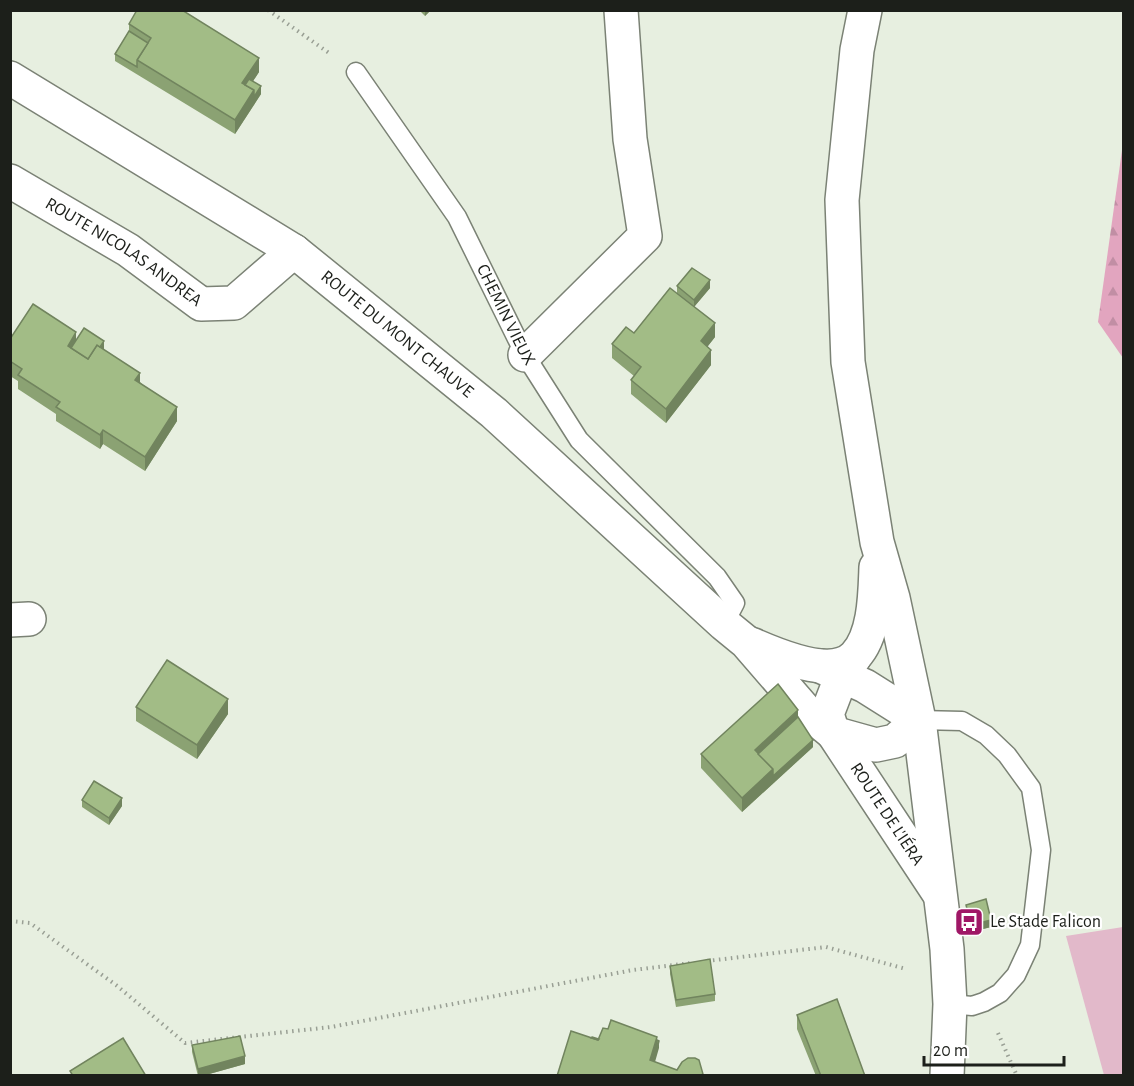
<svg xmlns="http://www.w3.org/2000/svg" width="1134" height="1086" viewBox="0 0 1134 1086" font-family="'Alegreya Sans',sans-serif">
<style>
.forest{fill:url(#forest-firs)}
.pitch{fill:#e2b9ca}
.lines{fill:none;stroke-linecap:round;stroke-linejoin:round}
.service-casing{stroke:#7b8275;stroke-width:21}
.minor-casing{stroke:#7b8275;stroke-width:36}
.tertiary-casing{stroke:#7b8275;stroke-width:36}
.path{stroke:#999f94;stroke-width:4;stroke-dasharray:1.5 4.5;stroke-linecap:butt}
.service{stroke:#fff;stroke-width:18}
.minor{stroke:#fff;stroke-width:33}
.tertiary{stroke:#fff;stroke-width:33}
.wall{fill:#8ba273}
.shaded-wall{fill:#71845e}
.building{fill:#a2bc86;stroke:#71845e;stroke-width:1.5}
.labels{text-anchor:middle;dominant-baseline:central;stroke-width:4.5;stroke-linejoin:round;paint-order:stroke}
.street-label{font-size:18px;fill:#1c1f1a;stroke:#fff}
.poi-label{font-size:18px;fill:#1c1f1a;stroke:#fff;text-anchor:start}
</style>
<defs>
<pattern id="forest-firs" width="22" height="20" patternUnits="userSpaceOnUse" patternTransform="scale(1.5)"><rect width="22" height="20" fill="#e2a5bf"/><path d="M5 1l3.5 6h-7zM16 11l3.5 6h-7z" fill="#c18ea4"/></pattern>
</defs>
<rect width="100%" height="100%" fill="#e7efe0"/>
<polygon class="forest" points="1123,143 1123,358 1098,322"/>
<polygon class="pitch" points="1123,927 1123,1075 1104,1075 1066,936"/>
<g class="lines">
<g class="service-casing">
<g id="service">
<path id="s1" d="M356 72 457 217 525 355 579 440 717 577 735 603 724 624"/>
<polyline points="919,720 962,721 986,735 1007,755 1031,788 1041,850 1030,945 1016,975 1000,993 984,1002 972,1006 950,1004"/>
</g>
</g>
<g class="minor-casing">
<g id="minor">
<path id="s2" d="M10 181 128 250 201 304 234 303 294 251"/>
<polyline points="525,355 645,236 630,139 621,10"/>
<polyline points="10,620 29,619"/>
<path id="s3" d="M854 658 842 675 827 714 833 733 938 892"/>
<polyline points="820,666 865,686 919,720 947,949 950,1004 947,1076"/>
</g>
</g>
<g class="tertiary-casing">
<g id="tertiary">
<path id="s4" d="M10 78 294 251 494 413 724 624 746 642 805 710 833 733 876 745 895 741 919 720 893 598 877 542 848 362 842 200 857 50 865 10"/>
<path d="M751 644C776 655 832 680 855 656 875 635 875 594 876 567"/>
</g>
</g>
<g class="path">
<polyline points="268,10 329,53"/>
<polyline points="10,921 30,923 116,985 185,1043 331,1027 633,970 691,963"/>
<polyline points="707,961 826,947 906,969"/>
<polyline points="998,1033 1017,1076"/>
</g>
<use href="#service" class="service"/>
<use href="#minor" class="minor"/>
<use href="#tertiary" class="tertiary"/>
</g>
<g class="wall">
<polygon points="419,10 431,10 425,16"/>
<polygon points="129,24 259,72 253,81 261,94 235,134 115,61 115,54 129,31"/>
<polygon points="677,286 710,288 694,307 715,337 707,347 711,365 666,423 631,394 631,380 634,376 612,358 612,344 634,333 677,293"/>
<polygon points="10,339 76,339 104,349 103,350 140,382 177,421 145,471 103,444 100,449 56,421 56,414 18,389 18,381 10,376"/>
<polygon points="136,707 228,714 197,759 136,721"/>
<polygon points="798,717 813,747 742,812 701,768 701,754"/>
<polygon points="82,800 122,806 109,825 82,807"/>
<polygon points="966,905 991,927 971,932 966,912"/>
<polygon points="670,966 715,994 715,1001 676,1007 670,974"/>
<polygon points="797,1015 865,1076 816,1076 797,1029"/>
<polygon points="192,1045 245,1064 202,1076 198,1076 192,1052"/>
</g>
<g class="shaded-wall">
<polygon points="425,10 431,10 425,16"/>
<polygon points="259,58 259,72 246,92 242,83"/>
<polygon points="261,86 261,94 235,134 235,120 254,90"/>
<polygon points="710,280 710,288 694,307 694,300"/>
<polygon points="715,323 715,337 701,355 701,341"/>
<polygon points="76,332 76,347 71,355 68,346"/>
<polygon points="104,341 104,349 88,373 88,366"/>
<polygon points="711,350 711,365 666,423 666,409"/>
<polygon points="140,373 140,387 135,380"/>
<polygon points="177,407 177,421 145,471 145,457"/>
<polygon points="103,430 103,444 100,449 100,435"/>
<polygon points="228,699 228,714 197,759 197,745"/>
<polygon points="798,710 798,725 759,761 755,750"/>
<polygon points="813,740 813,747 742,812 742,798 773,769"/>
<polygon points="122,798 122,806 109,825 109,818"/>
<polygon points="991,920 991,927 971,932 971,925"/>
<polygon points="657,1037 657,1049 659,1041 659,1048 651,1076 650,1060"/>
<polygon points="245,1056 245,1064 202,1076 198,1076 198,1069"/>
</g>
<g class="building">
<polygon points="137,10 182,10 259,58 242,83 254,90 235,120 137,60 151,38 129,24"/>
<polygon points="129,31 148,43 137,60 137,67 115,54"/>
<polygon points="249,79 261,86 254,97 254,90 245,85"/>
<polygon points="692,268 710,280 694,300 677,286"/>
<polygon points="670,288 715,323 701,341 711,350 666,409 631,380 641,367 612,344 626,327 634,333"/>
<polygon points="33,304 76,332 68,346 88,359 97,345 140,373 135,380 177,407 145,457 103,430 100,435 56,407 60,402 18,375 22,369 10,361 10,339"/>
<polygon points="84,328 104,341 100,347 97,345 88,359 71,348"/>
<polygon points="167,660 228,699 197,745 136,707"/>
<polygon points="778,684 798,710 755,750 773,769 742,798 701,754"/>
<polygon points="798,717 813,740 773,776 773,769 758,754"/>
<polygon points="94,781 122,798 109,818 82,800"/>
<polygon points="986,899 991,920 971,925 966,905"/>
<polygon points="710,959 715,994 676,1000 670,966"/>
<polygon points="837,999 865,1076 821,1076 797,1015"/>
<polygon points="611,1020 657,1037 650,1060 677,1070 682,1062 688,1058 695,1058 699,1060 703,1074 699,1076 557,1076 571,1031 598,1040 603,1028 608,1029"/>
<polygon points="240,1036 245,1056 198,1069 192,1045"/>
<polygon points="592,1037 599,1039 598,1040 591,1038"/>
<polygon points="123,1038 146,1076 73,1076 70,1071"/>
<polygon points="657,1040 659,1041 657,1049"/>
</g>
<defs>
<g id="bus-square" transform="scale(1.5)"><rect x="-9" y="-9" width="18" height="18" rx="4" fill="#9f1766" stroke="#fff"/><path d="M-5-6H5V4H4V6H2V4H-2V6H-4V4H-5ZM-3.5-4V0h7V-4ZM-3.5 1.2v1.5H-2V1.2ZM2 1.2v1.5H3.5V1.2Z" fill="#fff"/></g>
</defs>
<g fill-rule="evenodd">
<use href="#bus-square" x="969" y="922"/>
</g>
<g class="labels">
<g class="street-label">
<text stroke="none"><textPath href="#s2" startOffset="134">ROUTE NICOLAS ANDREA</textPath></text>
<text stroke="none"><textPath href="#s1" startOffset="286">CHEMIN VIEUX</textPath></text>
<text stroke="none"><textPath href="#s4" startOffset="465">ROUTE DU MONT CHAUVE</textPath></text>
<text stroke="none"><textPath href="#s3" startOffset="180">ROUTE DE L'IÉRA</textPath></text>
</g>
<g class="poi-label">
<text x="990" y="922">Le Stade Falicon</text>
</g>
</g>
<rect width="1134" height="1086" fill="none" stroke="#1c1f1a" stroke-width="24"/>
<path d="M924 1056v9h140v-9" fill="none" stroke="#1c1f1a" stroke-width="3"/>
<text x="933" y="1056" font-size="18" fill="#1c1f1a" stroke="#ffffff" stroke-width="4.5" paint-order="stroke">20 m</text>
</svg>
